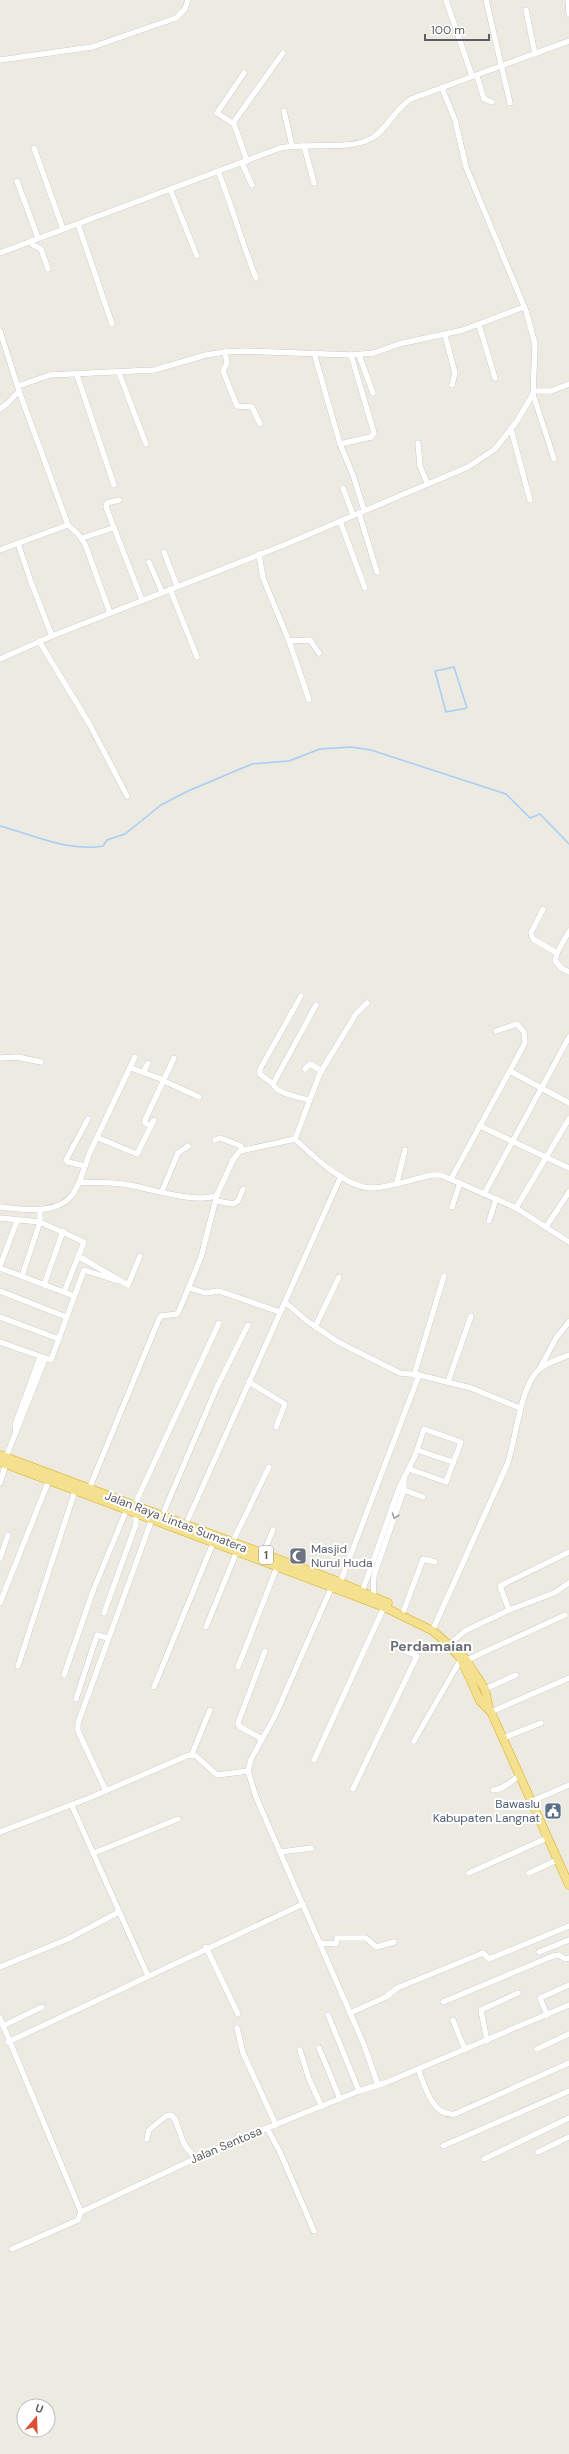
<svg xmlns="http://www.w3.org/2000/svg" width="569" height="2454" viewBox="0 0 569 2454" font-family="'DM Sans',sans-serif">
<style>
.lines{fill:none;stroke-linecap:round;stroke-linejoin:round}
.stream{stroke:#a5cef8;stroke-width:1.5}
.minor-casing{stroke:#b4b7bb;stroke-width:6}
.highway-casing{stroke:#dcaa11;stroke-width:9}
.minor{stroke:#fff;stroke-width:5.5}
.highway{stroke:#f4e18f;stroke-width:8}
.oneway{stroke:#9c9ea0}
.labels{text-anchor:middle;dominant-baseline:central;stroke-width:4;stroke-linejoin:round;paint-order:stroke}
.shield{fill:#fff;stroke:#8c8e90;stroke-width:1}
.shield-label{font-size:11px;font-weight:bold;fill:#5a5d61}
.street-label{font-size:12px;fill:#5a5d61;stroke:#fff}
.worship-label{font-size:12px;fill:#5b616d;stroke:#fff;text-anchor:start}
.service-label{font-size:12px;fill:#4e5e75;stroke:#fff;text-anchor:end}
.quarter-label{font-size:14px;font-weight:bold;fill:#6b6e73;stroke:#fff}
</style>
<rect width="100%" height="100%" fill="#eceae1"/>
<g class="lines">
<g class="stream">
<polygon points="454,667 467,708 446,712 435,671"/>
<path d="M0 826C34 835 67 852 103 846L107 840 125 834 161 805 188 791 252 764 289 761 320 749 351 747 371 750 506 794 530 818 540 814 569 844"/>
</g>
<g class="minor-casing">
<g id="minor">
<polyline points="446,0 472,76"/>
<polyline points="486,0 510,103"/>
<polyline points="568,0 569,14"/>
<polyline points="526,10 535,54"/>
<polyline points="0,60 92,47 176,18 185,9 188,0"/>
<polyline points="244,73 217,113 234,124 247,161"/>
<polyline points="477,76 484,99 492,102"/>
<polyline points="284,111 292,146"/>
<polyline points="233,123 283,53"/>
<polyline points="304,146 314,183"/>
<polyline points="34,148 63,229"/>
<polyline points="242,163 252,185"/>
<path d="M218 171C232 206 242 243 256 278"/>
<polyline points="17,181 38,238"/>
<polyline points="170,189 197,256"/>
<polyline points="78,224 112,324"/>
<polyline points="32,241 33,245 41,249 48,269"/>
<path d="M0 253 280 148C308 142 350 151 372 138 388 129 394 109 411 99L569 41"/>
<polyline points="479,325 495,378"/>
<polyline points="0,331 19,391 68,525 78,534 85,544 110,613"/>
<polyline points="445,335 455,373 452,385"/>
<polyline points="225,352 227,363 223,371 237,406 252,407 260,424"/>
<polyline points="314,353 340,444 353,475 364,510"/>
<polyline points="359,355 373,393"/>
<polyline points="119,373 146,444"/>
<polyline points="77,375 114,485"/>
<polyline points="18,386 50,375 154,370 206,355 225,352 244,351 351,355 374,353 399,344 463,330 524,307"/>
<polyline points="534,391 551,391 569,384"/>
<polyline points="533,394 554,459"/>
<polyline points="0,409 8,403 19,391"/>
<polyline points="511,429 530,500"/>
<polyline points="418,443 420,466 427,483"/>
<polyline points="340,444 371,437 374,433 351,355"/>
<polyline points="343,488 353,515"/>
<polyline points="119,500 107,503 106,507 142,600"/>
<polyline points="359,513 377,572"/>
<polyline points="340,521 365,588"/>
<polyline points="82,538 113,528"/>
<polyline points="18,543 31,582 52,636"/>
<polyline points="0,550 68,525"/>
<polyline points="164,552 177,586"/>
<polyline points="259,554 263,578 289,641 309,700"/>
<polyline points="149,562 162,592"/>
<polyline points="170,589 197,657"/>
<polyline points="39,641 90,725 127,796"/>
<polyline points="289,641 310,640 319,653"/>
<polyline points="0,659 52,636 284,545 468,467 495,449 517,421 533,394 535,344 526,311 466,167 455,120 442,88"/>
<polyline points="543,909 531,933 533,939 557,953 569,931"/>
<polyline points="557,953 555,960 561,968 569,972"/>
<polyline points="0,1058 17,1057 41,1062"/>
<polyline points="131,1068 164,1080"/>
<polyline points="305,1069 310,1064 322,1071"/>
<polyline points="144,1071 148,1063"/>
<polyline points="510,1071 569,1103"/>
<polyline points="164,1081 199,1097"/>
<polyline points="273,1084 260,1074 260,1069 301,996"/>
<path d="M309 1100C299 1097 277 1094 273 1084L316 1005"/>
<polyline points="151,1126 145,1123 145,1120 174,1058"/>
<polyline points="480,1126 569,1168"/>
<polyline points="98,1138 137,1154 154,1120"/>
<polyline points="295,1139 320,1073 356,1014 367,1003"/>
<polyline points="215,1140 220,1138 241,1146 242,1149"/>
<polyline points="85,1166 68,1162 66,1160 88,1119"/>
<polyline points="451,1179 525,1043 524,1032 517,1024 496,1031"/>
<polyline points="397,1182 405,1150"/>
<polyline points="79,1183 90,1152 135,1057"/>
<polyline points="162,1191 178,1153 188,1146"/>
<polyline points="484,1194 569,1037"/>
<polyline points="217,1201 233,1204 238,1201 243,1189"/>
<path d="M0 1207C23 1209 57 1216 73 1194 75 1191 77 1186 79 1183L82 1182C96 1183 109 1182 123 1184 146 1187 197 1205 217 1195L233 1160 240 1151 295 1139C313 1156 346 1188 372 1188 391 1187 413 1179 432 1175H441L516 1208 569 1242"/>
<polyline points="452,1207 460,1183"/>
<polyline points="516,1208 569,1119"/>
<polyline points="0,1218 40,1222 84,1242 64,1292"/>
<polyline points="489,1221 496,1199"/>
<polyline points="546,1227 569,1192"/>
<polyline points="78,1256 128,1285 140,1256"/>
<polyline points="0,1266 17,1221"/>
<polyline points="0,1268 74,1296"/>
<polyline points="22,1276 40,1222 40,1210"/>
<polyline points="44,1285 63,1231"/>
<polyline points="190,1288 205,1293 219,1291 280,1312"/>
<polyline points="0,1291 66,1317"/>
<polyline points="285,1302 307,1321 338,1342 400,1373 419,1375 471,1388 520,1408"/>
<polyline points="0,1317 59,1339"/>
<polyline points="315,1327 339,1277"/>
<polyline points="0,1342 51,1360 84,1270 118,1281"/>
<polyline points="540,1368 556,1338 569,1322"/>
<polyline points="414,1375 444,1276"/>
<polyline points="249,1382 285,1404 276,1427"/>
<polyline points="448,1382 471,1316"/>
<polyline points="16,1432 15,1425 40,1357"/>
<polyline points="417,1450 453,1462"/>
<polyline points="6,1457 45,1359"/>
<polyline points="0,1483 6,1464"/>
<polyline points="89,1489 159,1319 161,1316 177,1314 179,1311 201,1257 217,1195"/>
<polyline points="404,1490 423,1497"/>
<polyline points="134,1506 219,1323"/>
<polyline points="162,1516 216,1389 248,1325"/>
<polyline points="185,1526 341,1176"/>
<polyline points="232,1543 269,1467"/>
<polyline points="263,1554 273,1530"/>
<polyline points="0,1558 8,1535"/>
<polyline points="340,1583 419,1375"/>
<polyline points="333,1584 275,1716 251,1759 248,1771 256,1797 364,2045 378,2085"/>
<polyline points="362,1592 399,1488 415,1456 424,1429 461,1442 446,1482 409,1469"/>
<polyline points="373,1597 374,1575 404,1490 404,1479"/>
<polyline points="0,1603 49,1480"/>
<polyline points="404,1610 423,1559 435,1562"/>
<polyline points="509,1610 554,1593 569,1583"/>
<polyline points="104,1613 136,1524 136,1513"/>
<polyline points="206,1627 237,1551"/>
<path d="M434 1627 507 1465C516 1442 520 1382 541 1368 549 1362 560 1359 569 1355"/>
<polyline points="452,1642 465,1631 509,1610 500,1586 569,1552"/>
<polyline points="467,1660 565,1615"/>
<polyline points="18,1666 75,1491"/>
<polyline points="238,1667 277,1567"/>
<polyline points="64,1675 93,1591 126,1511"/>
<polyline points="154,1687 213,1543"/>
<polyline points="485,1689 516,1675"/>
<polyline points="76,1699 97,1635 108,1638"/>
<polyline points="491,1712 569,1678"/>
<polyline points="503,1738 541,1723"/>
<polyline points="262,1739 239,1726 238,1723 265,1651"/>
<polyline points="414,1741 461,1659"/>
<polyline points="192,1754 210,1710"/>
<polyline points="314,1760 384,1607"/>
<polyline points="353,1789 417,1656 398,1648"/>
<path d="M493 1790C505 1789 510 1781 520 1776"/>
<polyline points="106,1791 78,1731 78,1723 152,1519"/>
<polyline points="532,1801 569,1785"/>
<polyline points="72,1806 148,1976"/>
<polyline points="0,1832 89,1798 189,1755 196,1756 217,1775 248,1771"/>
<polyline points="281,1852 311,1848"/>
<polyline points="94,1853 178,1819"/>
<polyline points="469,1873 547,1838"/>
<polyline points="529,1873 557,1860"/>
<polyline points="320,1943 336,1944 337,1938 366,1938 376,1947 394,1942"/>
<polyline points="206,1947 238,2014"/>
<polyline points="539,1952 569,1940"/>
<polyline points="0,1967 68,1939 119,1912"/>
<polyline points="443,2002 553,1956 559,1955 565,1959 569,1958"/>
<polyline points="350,2013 386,1997 397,1988 483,1953 489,1959 569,1926"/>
<polyline points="328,2015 359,2091"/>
<polyline points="547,2015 540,1998 569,1985"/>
<polyline points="0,2018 81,2212 220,2147 359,2091 385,2083 569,2005"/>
<polyline points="453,2020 465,2050"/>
<polyline points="3,2026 42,2007"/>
<polyline points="237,2028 243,2053 276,2125"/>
<polyline points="487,2041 481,2010 518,1993"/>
<polyline points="8,2042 303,1904"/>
<polyline points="319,2048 340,2099"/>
<polyline points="537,2049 569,2034"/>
<polyline points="300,2050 309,2079 322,2107"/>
<path d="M418 2069C425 2086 432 2117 455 2114L569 2063"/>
<polyline points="267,2128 280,2152 314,2231"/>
<polyline points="147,2139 149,2130 166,2116 171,2115 175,2119 184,2144 195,2158"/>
<polyline points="443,2146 569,2091"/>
<polyline points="538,2152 569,2137"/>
<polyline points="484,2159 569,2118"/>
<polyline points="12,2249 78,2220 81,2212"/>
</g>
</g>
<g class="highway-casing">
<g id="highway">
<polyline points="0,1455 334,1580 388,1603"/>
<polyline points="0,1462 384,1607 433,1631 449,1645 461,1659 480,1701 491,1712 569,1885"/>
<polyline points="462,1654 485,1689 489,1708"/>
</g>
</g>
<use href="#minor" class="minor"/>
<use href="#highway" class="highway"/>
</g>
<defs><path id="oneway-chevron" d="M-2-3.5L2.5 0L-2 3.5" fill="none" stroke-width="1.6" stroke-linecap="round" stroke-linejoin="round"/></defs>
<use class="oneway" href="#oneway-chevron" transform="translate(395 1516) rotate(109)"/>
<defs>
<g id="mosque-square" transform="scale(0.9)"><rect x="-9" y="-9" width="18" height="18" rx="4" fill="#6b7280" stroke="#fff"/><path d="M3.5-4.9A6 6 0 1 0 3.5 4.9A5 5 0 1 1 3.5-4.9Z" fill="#fff"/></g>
<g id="civic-square" transform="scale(0.9)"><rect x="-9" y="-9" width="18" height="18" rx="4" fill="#5c6f8a" stroke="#fff"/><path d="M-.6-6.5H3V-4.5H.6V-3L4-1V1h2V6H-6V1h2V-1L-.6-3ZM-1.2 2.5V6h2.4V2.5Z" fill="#fff"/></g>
</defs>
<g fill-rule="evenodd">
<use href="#mosque-square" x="298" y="1556"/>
<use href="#civic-square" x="553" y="1811"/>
</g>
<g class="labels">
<rect class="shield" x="259" y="1546" width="14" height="18" rx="3"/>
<g class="shield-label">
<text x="266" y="1555">1</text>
</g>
<g class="street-label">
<text transform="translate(176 1522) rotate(21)">Jalan Raya Lintas Sumatera</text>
<text transform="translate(226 2145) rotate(-23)">Jalan Sentosa</text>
</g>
<g class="worship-label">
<text x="311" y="1549">Masjid<tspan x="311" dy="14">Nurul Huda</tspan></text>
</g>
<g class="service-label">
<text x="540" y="1804">Bawaslu<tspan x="540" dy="14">Kabupaten Langnat</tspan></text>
</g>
<g class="quarter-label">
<text x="431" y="1646">Perdamaian</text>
</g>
</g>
<g transform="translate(36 2418) rotate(19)"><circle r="19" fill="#ffffff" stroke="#bdbec0"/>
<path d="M0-3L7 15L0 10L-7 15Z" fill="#db4f38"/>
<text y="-6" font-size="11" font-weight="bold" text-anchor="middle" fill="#5a5d61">U</text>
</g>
<path d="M425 34v6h64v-6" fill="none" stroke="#5a5d61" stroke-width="2"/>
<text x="431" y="34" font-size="12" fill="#5a5d61" stroke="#ffffff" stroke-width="3" paint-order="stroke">100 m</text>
</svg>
